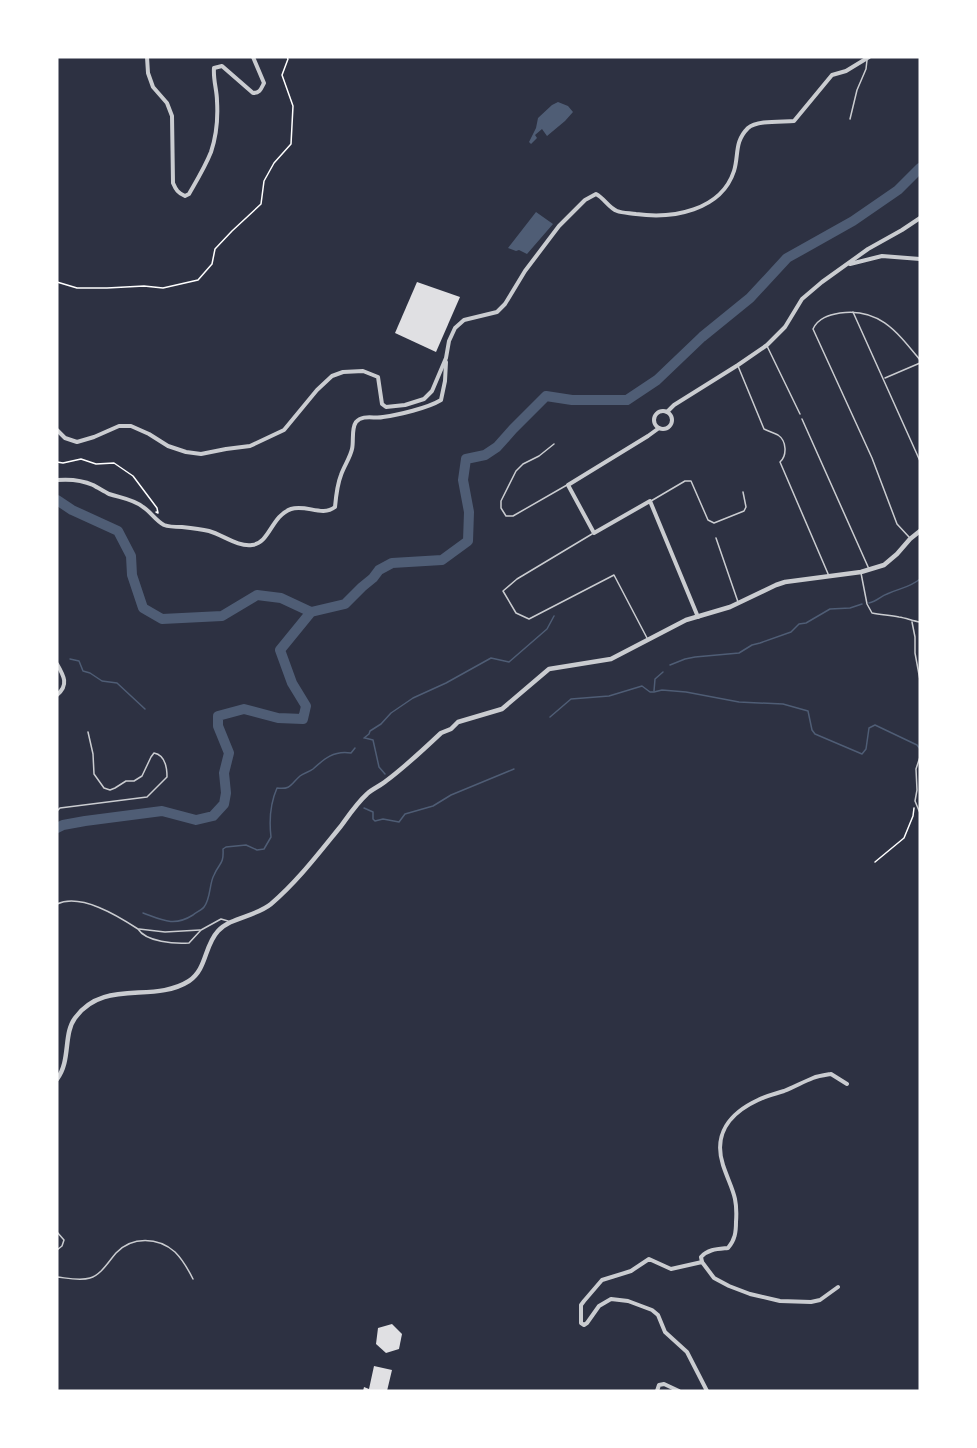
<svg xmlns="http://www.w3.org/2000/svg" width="977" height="1448" viewBox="0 0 977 1448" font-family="'DejaVu Sans',sans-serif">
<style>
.water{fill:#4f5d75}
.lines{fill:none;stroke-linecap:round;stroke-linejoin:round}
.stream{stroke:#4f5d75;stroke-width:1.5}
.river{stroke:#4f5d75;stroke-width:10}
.building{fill:#e0e0e3}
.path{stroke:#fff;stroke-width:1.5}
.service{stroke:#caccd0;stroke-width:1.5}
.minor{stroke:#caccd0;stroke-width:4}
.tertiary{stroke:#caccd0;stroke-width:4.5}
</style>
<rect width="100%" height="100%" fill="#2d3142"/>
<g class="water">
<polygon points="558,102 568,106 573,112 565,121 547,136 542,129 535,135 537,138 531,144 529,142 536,128 538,118 552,105"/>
<polygon points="536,212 553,224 527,254 519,250 516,251 508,248"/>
</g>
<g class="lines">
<g class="stream">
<path d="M869 603C877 601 881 596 887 594 900 588 909 588 920 579"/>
<polyline points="70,659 79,661 83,671 90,673 102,681 117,683 145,709"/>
<polyline points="670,665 685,659 695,657 739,653 752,645 760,643 791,632 799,624 806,623 830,609 850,608 862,604"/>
<polyline points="654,691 655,679 663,672"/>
<polyline points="550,717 571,699 609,696 642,686 650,692 654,692 662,690 686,692 739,702 783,704 808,711 812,730 815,734 862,754 866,749 869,728 875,725 917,745 920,749"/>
<polyline points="364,738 369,734 370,731 381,724 391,713 413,698 446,683 491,658 509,662 547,629 554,616"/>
<polyline points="365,738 373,740 379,767 385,774"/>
<polyline points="364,808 373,812 373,819 375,821 383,819 399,822 405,814 433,806 451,795 514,769"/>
<path d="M143 913C162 920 174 927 193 915 196 912 202 910 204 907 211 898 209 884 214 875 219 863 224 865 223 849L226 847 246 845 257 850 264 849 271 837C269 820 270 804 277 788 291 790 291 784 300 776 304 773 309 772 313 769 324 759 334 750 351 753L355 748"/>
</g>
<g class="river">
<polyline points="57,500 72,510 118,531 131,556 132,575 143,608 162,619 222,616 257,595 281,598 311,612"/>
<polyline points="57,828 63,825 85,821 162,811 196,820 213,816 224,804 226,793 224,773 229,753 218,726 218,716 244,709 278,718 303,719 306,706 292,683 280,650 311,612 345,604 362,587 373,578 379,570 392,563 442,560 468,541 469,512 463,480 466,459 485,455 497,447 513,429 546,396 572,400 627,400 657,380 702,337 750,298 787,258 853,221 898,190 920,168"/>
</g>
</g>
<g class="building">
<polygon points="417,282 460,297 436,352 395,333"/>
<polygon points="392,1324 402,1334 399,1349 386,1353 376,1344 378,1328"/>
<polygon points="374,1366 392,1370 387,1391 363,1391 364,1387 369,1389"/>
</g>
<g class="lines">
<g class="path">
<polyline points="57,282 77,288 107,288 144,286 163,288 198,280 212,264 215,249 232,231 261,204 264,181 274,163 291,144 293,106 282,75 288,59 287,57"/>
<polyline points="57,462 63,463 81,459 96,464 114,463 133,476 157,508 158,513 156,512"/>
<polyline points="875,862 904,838 913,816 914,808"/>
</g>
<g class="service">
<polyline points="850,119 857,90 866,69 867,60"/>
<polyline points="853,312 920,461"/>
<polyline points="767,346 800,414"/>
<path d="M738 366 764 429C768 431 774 433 778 435 787 441 787 456 780 462L829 576"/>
<polyline points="885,378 920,363"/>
<polyline points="802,419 869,569"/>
<polyline points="554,444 539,456 523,464 516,471 501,501 501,508 506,516 513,516 567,485"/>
<polyline points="651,501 685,481 691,481 708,520 714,523 744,511 746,507 743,492"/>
<polyline points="592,534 517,579 503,591 516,613 529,619 614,575 647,638"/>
<path d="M909 537 897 524 872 458 813 329C818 318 829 315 840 313 879 307 898 333 920 360"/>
<polyline points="716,538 738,602"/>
<path d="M861 573 867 604 872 613C881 615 890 615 899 617 906 618 913 621 920 622"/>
<polyline points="912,622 915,637 915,653 920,680"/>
<polyline points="920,741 920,745"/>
<polyline points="920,757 916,769 917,790 915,801 920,813"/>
<path d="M57 811 60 808 147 797 167 777C167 767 165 755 154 753L151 757 142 776 134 781H126L115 788 110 790 104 788 94 774 93 754 88 732"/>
<path d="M57 904C81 893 118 916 138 929 146 942 175 944 189 943L201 930 221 919 228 921"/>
<polyline points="139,929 165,932 200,930"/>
<polyline points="57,1232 64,1240 62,1246 57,1250"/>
<path d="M57 1277C67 1278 80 1281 90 1278 101 1275 109 1261 116 1253 132 1236 158 1237 175 1252 183 1260 188 1269 193 1279"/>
</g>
<g class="minor">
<path d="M147 57 148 73 153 87 167 103 172 116 173 183C176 190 178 193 185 196L189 194C197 180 205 167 211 152 216 137 218 117 217 101 217 90 213 80 214 68L222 66 253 93C260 93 261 89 264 83L253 57"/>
<polyline points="850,264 882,256 920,259"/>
<circle cx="663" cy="420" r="9"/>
<polyline points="667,412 674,405 738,365 767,345 785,327 802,299 822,282 868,249 902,230 920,218"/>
<polyline points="659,428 648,436 568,485 594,533 650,501 698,617"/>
<path d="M57 430 65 438 77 442 94 437 119 426H131L149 434 168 446 186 452 201 454 226 449 250 446 284 430 317 390 332 376 343 372 363 371 378 377 382 404 386 407 405 405 424 399 432 391 446 358 449 341 455 328 464 320 497 312 505 304 525 271 559 226 585 200 596 194C604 198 609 208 617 211 622 213 630 213 636 214 672 219 721 211 734 171 739 155 734 142 748 128 757 120 782 122 794 121L832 75 846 71 869 57"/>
<path d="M57 480C69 479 82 480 93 485 98 488 104 491 109 494 121 498 133 499 143 507 151 512 155 520 164 525 169 527 176 527 182 527 191 528 200 529 209 531 223 535 238 547 252 545 270 543 271 516 291 509 306 504 322 517 335 507 336 496 337 485 341 475 344 466 350 458 352 449 354 441 351 429 356 422 363 414 375 419 383 417 398 415 428 408 441 400L445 381 446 362"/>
<path d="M57 664C64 676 69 685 57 695"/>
<path d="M702 1262 701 1257C708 1249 718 1249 728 1248 735 1240 736 1232 736 1222 738 1195 731 1189 723 1165 713 1134 730 1113 758 1100 766 1096 775 1094 784 1091 794 1087 803 1082 813 1078 818 1076 825 1075 831 1074L847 1084"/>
<polyline points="657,1391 659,1385 664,1384 679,1391"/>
<polyline points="707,1391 687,1352 665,1332 658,1315 652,1310 628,1301 611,1299 599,1306 587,1323 584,1325 581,1323 581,1305 584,1301 602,1280 631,1271 649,1259 671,1269 702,1262 714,1278 729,1286 750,1294 780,1301 811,1302 820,1300 838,1287"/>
</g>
<path class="tertiary" d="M57 1079C71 1061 63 1034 75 1018 104 978 153 1004 189 981 207 969 204 946 218 931 231 917 255 917 271 904 297 882 319 853 341 826 349 815 357 803 367 794 372 789 380 786 386 781 405 767 423 750 441 733L451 729 458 722 502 709 549 669 611 659 686 620 730 607 776 585 785 582 861 572 884 565 897 554 910 539 920 531"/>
</g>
<rect width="977" height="1448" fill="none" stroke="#ffffff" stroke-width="117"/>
</svg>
